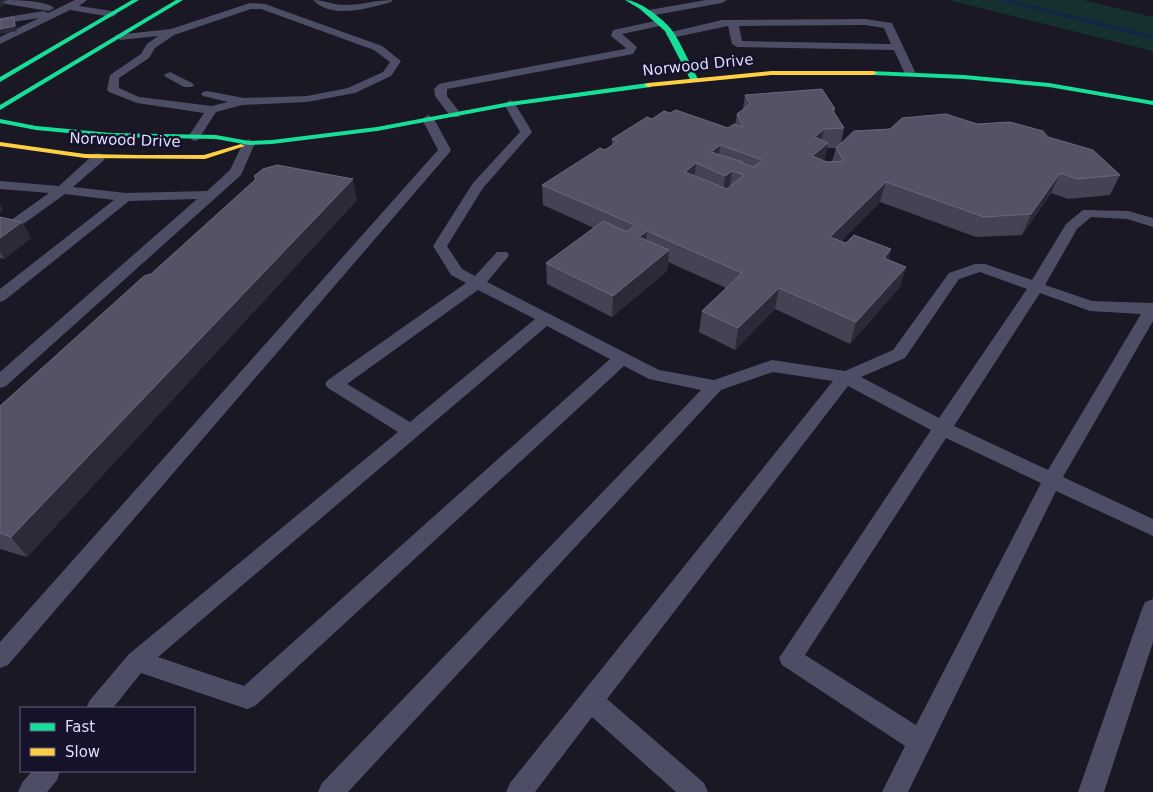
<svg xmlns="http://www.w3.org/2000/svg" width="1153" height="792" viewBox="0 0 1153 792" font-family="'DejaVu Sans',sans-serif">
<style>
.green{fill:#16302f}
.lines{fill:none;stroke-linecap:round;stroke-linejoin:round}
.stream{fill:#102848;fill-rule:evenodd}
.lane{fill:#4d4e65;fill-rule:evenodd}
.fast{fill:#16e098;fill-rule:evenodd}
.slow{fill:#ffcf43;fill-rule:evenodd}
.wall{fill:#444253;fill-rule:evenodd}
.shaded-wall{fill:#2c2a38}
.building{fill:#545265;stroke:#6a687d;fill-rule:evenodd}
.labels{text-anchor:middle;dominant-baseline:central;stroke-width:5;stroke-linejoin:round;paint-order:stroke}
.far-street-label{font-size:15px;fill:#deddfe;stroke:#15122a}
</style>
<rect width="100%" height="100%" fill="#191824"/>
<polygon class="green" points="949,0 1083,0 1153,17 1153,51"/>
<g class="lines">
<polygon class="stream" points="998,0 1009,0 1153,35 1153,39"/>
<g class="lane">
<path d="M2 0C15 0 45 0 54 8L49 11 6 4 3 3Z"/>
<polygon points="75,0 87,0 79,6 112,11 117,14 112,17 70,10 0,44 0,37 39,18 0,24 0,18 44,11 48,13"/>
<path d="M313 0C324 0 333 5 345 5 361 5 376 0 393 0L391 2C368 8 333 20 313 0Z"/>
<polygon points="706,0 727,0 722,3 649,16 644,13 649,10"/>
<path d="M250 3 265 4 382 46 401 61 391 76 355 93 307 102 242 105 216 112 198 140 194 141 188 137 204 113 137 103 109 92 107 90 110 75 141 54 147 44 158 36 120 40 115 37 116 35 171 29ZM251 9H261L374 50 390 62 383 72 348 88 307 96 244 98 207 91 203 92 201 94 203 96 228 102 212 106 139 97 119 88V78L149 58 155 48 174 35Z"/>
<path d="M865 19 892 23 916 74 914 76H906L894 50 737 47 732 44 728 26 671 38 666 35 667 33 722 20ZM865 25 884 28 891 44 742 41 739 26Z"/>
<polygon points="660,20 664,21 664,25 622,34 637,47 633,54 447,89 447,96 461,114 459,117 451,117 435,96 434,89 439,84 443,83 625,49 626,48 611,36 613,30"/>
<polygon points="170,72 192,83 194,85 192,87 184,87 166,77 164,75"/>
<path d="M510 100 514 102 532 132 483 188 447 246 462 269 475 276 497 252H507L509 255 507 258 487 282 659 370 714 380 772 360 845 371 893 350 949 273 975 264H985L1032 280 1066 224 1083 210 1128 211 1153 218V227L1127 219 1091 217 1077 229 1045 285 1092 301 1153 303V321L1063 477 1153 519V536L1056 491 908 792H882L905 746 782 665 779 658 931 430 848 386 607 699 704 783 708 792H676L592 717 535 792H506L510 783 833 381 773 372 721 390 348 792H318L322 783 701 390 649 379 624 366 255 706 247 709 141 673 113 708H86L90 700 129 654 398 432 328 388 325 384 328 380 466 283 451 275 433 246 473 183 520 132 504 104ZM980 272 1027 289 939 418 861 377 905 358 959 279ZM478 290 535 319 410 422 347 384ZM1040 293 1090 311 1141 314 1048 470 954 426ZM547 326 610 359 244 686 158 657ZM946 438 1041 483 916 725 805 655Z"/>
<polygon points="428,115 434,119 451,150 449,153 8,665 0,668 0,642 438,150 422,119"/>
<polygon points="249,139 255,143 241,175 6,386 0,388 0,372 197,199 129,201 5,300 0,302 0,289 114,200 65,194 8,235 0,236 0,228 49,193 0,189 0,181 59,186 94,154 99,153 105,157 104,160 73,187 126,193 207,191 230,170 243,143"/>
<polygon points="1153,599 1153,642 1104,792 1078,792 1142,609 1145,602"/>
<polygon points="32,771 60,771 57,780 47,792 18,792 22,783"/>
</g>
<g class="fast">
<polygon points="132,0 139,0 0,82 0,77"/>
<polygon points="176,0 183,0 0,110 0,105"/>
<path d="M625 0C639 0 662 18 671 29 682 44 689 63 698 79L697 81 690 79 665 31 640 9Z"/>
<polygon points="870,71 964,75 1049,83 1153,101 1153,105 1049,87 964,79 873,75 870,75"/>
<polygon points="648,83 651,83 651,87 510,106 377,131 272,144 249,145 216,139 111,137 36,130 0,123 0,119 36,126 111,133 216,135 249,141 272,140 377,127 510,102"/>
</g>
<g class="slow">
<polygon points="771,71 873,71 877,73 873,75 771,75 648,87 644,85 648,83"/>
<polygon points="0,142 85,154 140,155 204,155 241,144 245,146 205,159 85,158 0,146"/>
</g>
</g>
<g class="wall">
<path d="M745 95 835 109 834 113 844 128 841 143 977 124 1048 137 1120 175 1110 195 1068 199 1051 193 1022 235 976 237 880 202 841 241 846 243 891 249 888 260 906 267 899 288 850 344 775 309 735 350 699 332 702 311 726 288 668 262 667 271 612 317 547 284 546 263 594 228 543 205 542 185 605 150 612 145V139L652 119 670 113 728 128 735 125 737 114 743 109ZM827 148H836L832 161 827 162 824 161Z"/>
<polygon points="254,176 357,200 27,557 0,549 0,406 151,274 255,180"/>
<polygon points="0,217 22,222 31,238 4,259 0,258"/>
</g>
<g class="shaded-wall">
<polygon points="0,0 8,0 3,2 5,5 0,7"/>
<polygon points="14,17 16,23 17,31 0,34 0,29"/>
<polygon points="824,129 820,149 815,137"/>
<polygon points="828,143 824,163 812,156"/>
<polygon points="720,145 718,165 711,152"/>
<polygon points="696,163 694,183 685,172"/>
<polygon points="732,171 729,191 723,196 725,176"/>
<polygon points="1060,173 1051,193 1022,235 1031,214"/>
<polygon points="353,179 357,200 27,557 11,537"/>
<polygon points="886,182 880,202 825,258 830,237"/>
<polygon points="0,204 3,210 0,213"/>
<polygon points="22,222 31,238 4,259 0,252 0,238"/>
<polygon points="647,231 645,252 639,237"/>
<polygon points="891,249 885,270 884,258"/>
<polygon points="669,250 667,271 612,317 613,296"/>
<polygon points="906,267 899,288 850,344 856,322"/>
<polygon points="779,288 775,309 735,350 738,328"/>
</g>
<g class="building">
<polygon points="14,17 15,26 0,29 0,20"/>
<path d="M822 89 835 109H832L844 128 824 129 815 137 828 143 812 156 827 162 844 161 836 148 854 131 890 129 902 118 946 114 977 124 1010 122 1043 131 1048 137 1093 150 1120 175 1077 179 1060 173 1031 214 984 217 886 182 830 237 846 243 854 235 891 249 884 258 906 267 856 322 779 288 738 328 702 311 742 273 647 231 639 237 669 250 613 296 546 263 603 221 627 232 635 225 542 185 600 148 605 150 618 141 612 139 647 117 652 119 664 111 670 113 676 110 728 128 734 124 743 127 737 114 750 104 745 95ZM720 145 762 160 754 167 741 163 743 162 711 152ZM696 163 725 176 732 171 744 175 727 189 685 172Z"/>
<polygon points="277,165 353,179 11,537 0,533 0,406 144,276 151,274 256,179 254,176 263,169"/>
<polygon points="0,217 22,222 0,238"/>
</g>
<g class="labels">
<g class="far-street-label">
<text transform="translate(698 65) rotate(-6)">Norwood Drive</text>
<text transform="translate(125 140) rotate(2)">Norwood Drive</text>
</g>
</g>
<rect x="20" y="707" width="175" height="65" fill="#15122a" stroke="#65637f"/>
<rect x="30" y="723" width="25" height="8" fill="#16e098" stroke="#65637f"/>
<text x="65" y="732" font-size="15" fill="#deddfe">Fast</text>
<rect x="30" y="748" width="25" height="8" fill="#ffcf43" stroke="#65637f"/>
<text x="65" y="757" font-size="15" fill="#deddfe">Slow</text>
</svg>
